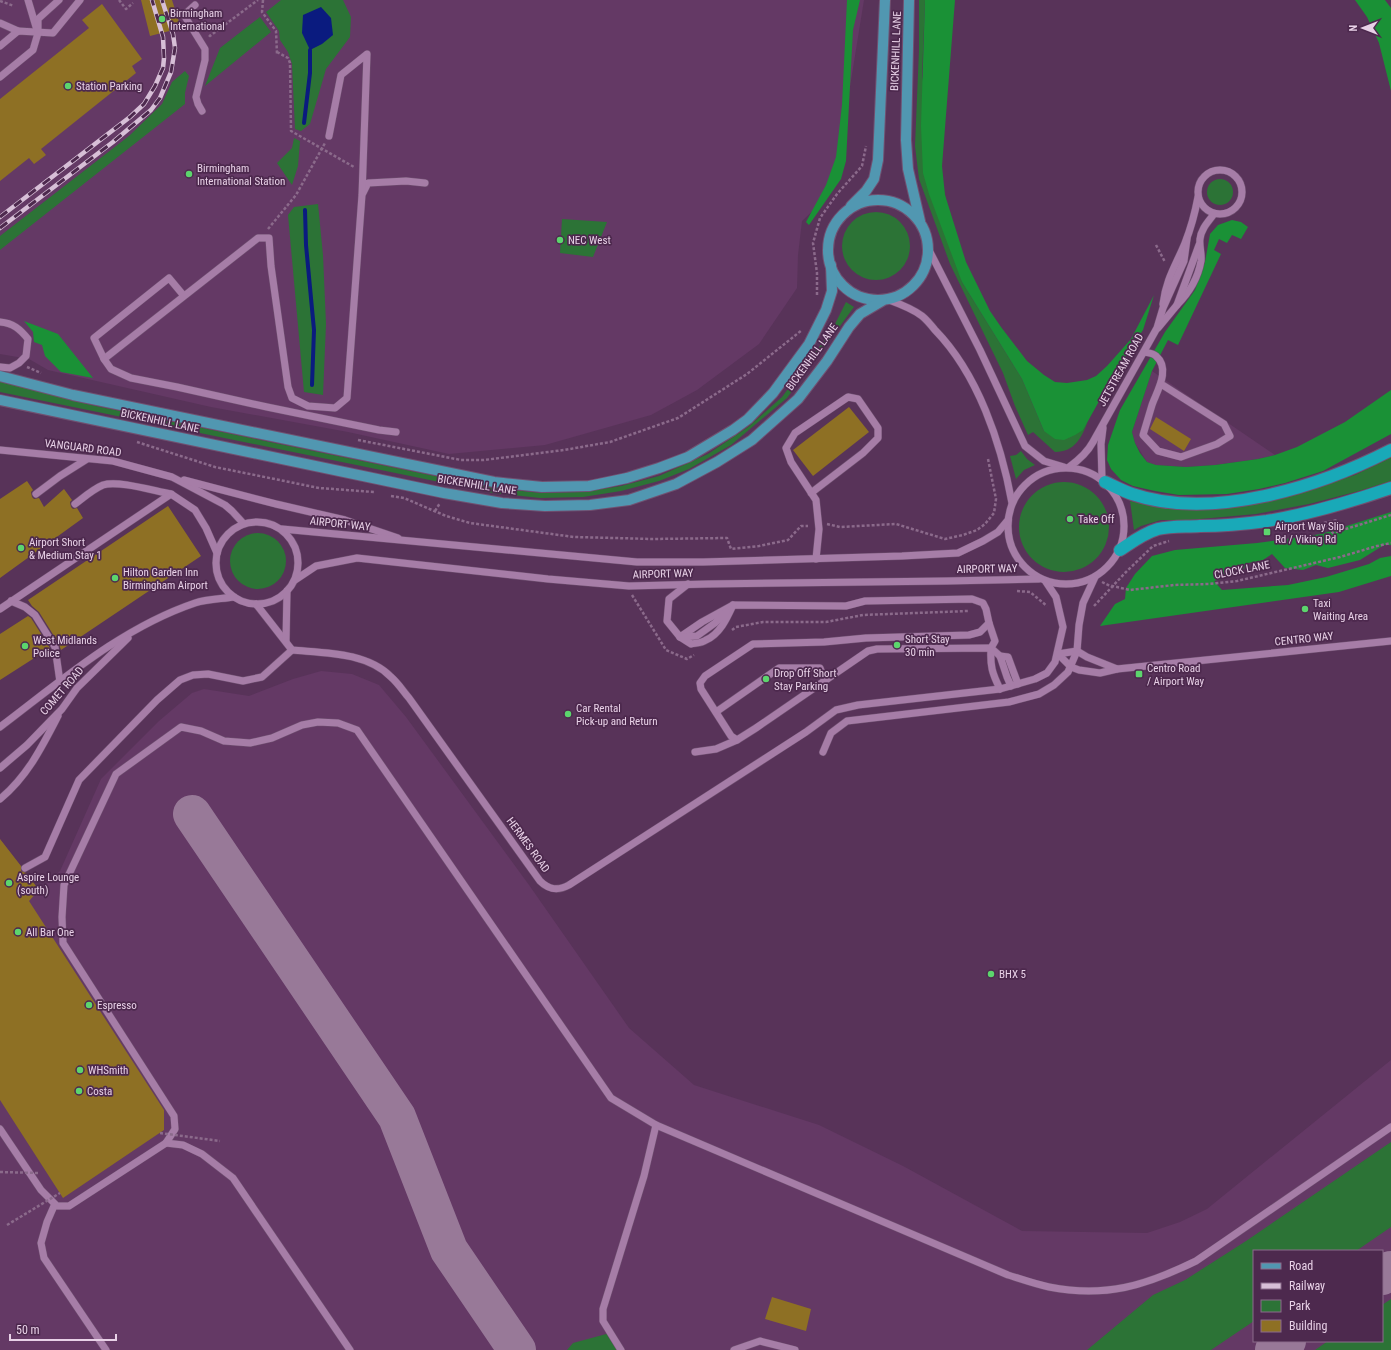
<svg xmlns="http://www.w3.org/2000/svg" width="1391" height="1350" viewBox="0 0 1391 1350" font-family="'Roboto Condensed',sans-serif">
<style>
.built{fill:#643965;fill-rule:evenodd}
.green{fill:#2c7336}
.forest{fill:#1a9136}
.water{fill:#0a1b7f}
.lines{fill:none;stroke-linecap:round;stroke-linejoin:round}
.stream{stroke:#0a1b7f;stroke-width:4}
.taxiway{stroke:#987998;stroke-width:38}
.building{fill:#8e7024}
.minor-casing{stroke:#705171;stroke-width:8}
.major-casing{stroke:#705171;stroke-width:12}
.highway-casing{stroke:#705171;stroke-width:14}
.path{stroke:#8b6a8b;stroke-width:2.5;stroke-dasharray:3 2;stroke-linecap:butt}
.minor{stroke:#a67da7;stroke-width:7}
.major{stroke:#5197b1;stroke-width:10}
.highway{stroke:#19a9b8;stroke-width:12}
.rail-casing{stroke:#d7bfd7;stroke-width:4.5}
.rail{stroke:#4d294e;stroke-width:3;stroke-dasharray:9;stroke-linecap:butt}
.path-bridge{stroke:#8b6a8b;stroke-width:2.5;stroke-dasharray:3 2;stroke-linecap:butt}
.poi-dot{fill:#5cd56d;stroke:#4d294e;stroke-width:1.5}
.labels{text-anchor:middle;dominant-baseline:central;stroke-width:3.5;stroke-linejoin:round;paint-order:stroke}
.poi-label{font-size:11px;fill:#e8d1e7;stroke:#4d294e;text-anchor:start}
.street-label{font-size:11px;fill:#e8d1e7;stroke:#4d294e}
</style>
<rect width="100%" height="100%" fill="#583359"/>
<g class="built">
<polygon points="0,0 864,0 838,161 824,200 802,221 798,255 797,288 759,344 697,390 651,415 545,445 449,454 348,432 211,407 48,370 29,359 0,354"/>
<polygon points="1152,371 1275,455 1258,459 1215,465 1186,467 1156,465 1147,462 1135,443 1132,432"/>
<path d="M321 671 352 674 379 685 406 717 529 885 629 1028 694 1085 819 1125 903 1166 1022 1231 1147 1233 1180 1222 1207 1209 1391 1060V1350H0V839L39 890 60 871 101 779 159 721 192 693 204 689 249 696 293 679ZM1254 1251H1382V1341H1254Z"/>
</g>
<g class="green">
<polygon points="281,0 343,0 351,17 350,37 326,69 310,124 301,131 295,129 292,64 288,52 280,40 279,31 266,12"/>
<path d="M919 0H925L922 76 962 282 1022 379 1044 431 1083 430 1088 421C1082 437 1075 452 1055 452L1033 432 1028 435 1015 406 1003 373 950 264 919 179 915 146 919 50Z"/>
<polygon points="260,17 271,32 205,86 220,48"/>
<polygon points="185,71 189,76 185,93 185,104 0,250 0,236 129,136 162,104 172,82"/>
<polygon points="294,138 300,141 298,166 292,185 277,163 292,148"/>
<circle cx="1220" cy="192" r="13"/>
<polygon points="318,204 323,255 326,324 323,395 304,392 288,215 294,207"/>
<circle cx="876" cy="246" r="34"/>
<polygon points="562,219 607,222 593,257 560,253"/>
<polygon points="846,302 854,307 787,398 731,445 689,469 659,481 621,491 583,497 540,498 493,493 0,392 0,381 91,405 493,488 541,493 583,492 621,486 659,476 708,454 748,427 782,397 832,330"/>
<polygon points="1021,451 1027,459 1035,465 1024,470 1016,479 1010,456 1016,455"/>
<polygon points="1391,457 1391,481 1359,491 1309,504 1256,514 1189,520 1161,520 1141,526 1134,530 1130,501 1153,506 1179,509 1201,509 1276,499 1320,486 1355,475"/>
<circle cx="1064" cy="527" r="45"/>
<circle cx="258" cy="561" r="28"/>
<polygon points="1391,1142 1391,1227 1356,1251 1254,1251 1254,1321 1211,1350 1087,1350 1153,1295 1185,1280 1246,1241"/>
<polygon points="1391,1299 1391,1350 1315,1350 1328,1341 1382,1341 1382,1305"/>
<polygon points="610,1333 621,1350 567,1350 573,1343"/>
</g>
<g class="forest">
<polygon points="847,0 860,0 853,30 846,161 841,179 809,225 806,222 826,185 836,157 842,105"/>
<polygon points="925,0 955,0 942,166 945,195 966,262 990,311 1001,327 1027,361 1044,375 1055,382 1067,383 1087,380 1096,376 1107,366 1131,339 1154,295 1143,330 1117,369 1083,430 1075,435 1064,440 1055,439 1044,431 1022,379 962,282 929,194 923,173 921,126"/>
<polygon points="1355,0 1385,0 1391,8 1391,91 1379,43 1367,17"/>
<polygon points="1232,220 1241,222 1248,227 1241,239 1232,235 1227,243 1219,239 1214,250 1221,254 1178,345 1168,340 1152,371 1132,432 1135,443 1140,453 1147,462 1156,465 1186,467 1215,465 1258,459 1275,455 1297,447 1345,422 1391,390 1391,434 1323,471 1285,483 1259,489 1227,494 1179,495 1155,491 1133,486 1121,480 1111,469 1107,460 1108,445 1120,410 1165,332 1195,290 1205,262 1210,234 1218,225"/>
<polygon points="24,321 58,334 93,378 61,372 45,356 42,345 34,342 33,332"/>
<polygon points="1391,512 1391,545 1384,545 1360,560 1328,568 1316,565 1303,570 1285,568 1272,554 1263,560 1248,563 1239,574 1214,581 1222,590 1288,585 1326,577 1369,564 1380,558 1391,556 1391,576 1339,592 1100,626 1115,604 1125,599 1126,588 1135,574 1152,556 1175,550 1257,543 1321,534"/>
</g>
<polygon class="water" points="321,7 331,18 333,35 322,44 310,50 302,33 303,15"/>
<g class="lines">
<g class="stream">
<polyline points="304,123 310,73 310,50"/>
<polyline points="305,210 306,245 314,330 312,385"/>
</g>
<g class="taxiway">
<polyline points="192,814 397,1117 449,1250 517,1350"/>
<polyline points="1382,1276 1391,1270"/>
<polyline points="1274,1350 1287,1341"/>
</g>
</g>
<g class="building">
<polygon points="141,0 172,0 181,28 150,36"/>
<polygon points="102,4 142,59 132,66 136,73 41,149 46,155 34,164 29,158 0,181 0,99 89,28 82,20"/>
<polygon points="849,407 869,432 813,476 793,450"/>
<polygon points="1156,417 1191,439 1184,451 1150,429"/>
<polygon points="27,481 33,490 31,492 32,497 34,499 39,498 44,507 64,489 72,500 70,502 71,507 73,509 77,508 83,518 0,578 0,499"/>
<polygon points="168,506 201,556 61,650 59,644 39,612 32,606 28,600"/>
<polygon points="28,616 31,618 50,648 0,680 0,634"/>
<polygon points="0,839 21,866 21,871 26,873 39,890 29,901 164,1110 164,1130 63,1198 0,1100"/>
<polygon points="772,1297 811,1309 806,1331 765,1319"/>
</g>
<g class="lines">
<g class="minor-casing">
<g id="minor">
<polyline points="28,0 36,27"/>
<polyline points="195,5 184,15 205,49 205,60 196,97 198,104 202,111"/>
<polyline points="0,23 18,31"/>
<polyline points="0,46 18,31 53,33 80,0"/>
<polyline points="0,77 33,50 38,33 38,19 59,0"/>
<circle cx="1220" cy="192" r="22"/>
<polyline points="363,193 368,183 406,181 425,183"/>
<polyline points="929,250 980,350 1025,446 1044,461 1064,467"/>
<polyline points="184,296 169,278 94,338 104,359 258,238 269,238 271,266 288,387 292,398 308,406 335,408 347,398 362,195 367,54 341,75 329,136"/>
<path d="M889 300C900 304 913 309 922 316 927 320 931 325 935 330 978 374 1001 443 1012 503"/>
<path d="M1163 304C1166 279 1176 265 1185 243 1191 228 1195 213 1198 197"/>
<path d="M1177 305C1189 293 1198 278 1201 261 1202 254 1199 246 1200 239 1201 229 1208 222 1214 214"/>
<path d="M0 322C13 323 20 329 28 339L26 356 19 363 10 368 0 367"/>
<polyline points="1158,328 1177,305 1199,245"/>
<path d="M1144 352C1148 353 1153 353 1156 356 1171 369 1157 391 1152 405 1149 415 1146 425 1143 435L1158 451 1181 457 1217 444 1230 436 1224 424 1161 384"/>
<polyline points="104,359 111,369 131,378 177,387 267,407 379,430 396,432"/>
<polyline points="0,450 113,461 172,477 225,505 232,511 243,523"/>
<path d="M1069 467C1079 460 1087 453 1093 442L1157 328 1163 308 1184 261 1187 239"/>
<circle cx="1066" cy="526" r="58"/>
<polyline points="1102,479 1101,444 1103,428"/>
<polyline points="184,480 276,504 345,520 398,538"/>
<polyline points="811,493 863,453 878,438 878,428 858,399 848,397 795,433 786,448 791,462 816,500 819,529 816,559"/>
<polyline points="36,494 60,476 87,459"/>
<path d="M75 504C83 498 93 489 103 485 118 480 154 491 171 494"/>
<circle cx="257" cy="563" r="41"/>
<polyline points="282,529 637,562 703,562 902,556 958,553 983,541 998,532 1008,520"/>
<polyline points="295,580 316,566 357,558 548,579 629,586 708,584 947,581 1039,579"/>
<path d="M688 584 669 599 667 621 680 637 702 622 733 605 846 606 865 601 972 599 983 603 986 609 989 623 980 632 969 635 866 638 824 642 753 644 705 676 700 683 701 689 731 736 737 740 756 728 868 651 877 649 991 648C990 666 992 673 1000 689"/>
<polyline points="11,601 25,607 35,615 55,647 60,682"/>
<path d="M256 604 292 650C324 653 367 652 391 677 398 683 403 691 409 698L540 881C549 890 558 891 569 885L806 732 836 710 858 705 1000 689 1035 679 1047 673 1055 662 1063 627 1056 597 1046 582"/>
<polyline points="0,609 171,494 195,510 206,528 217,553"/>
<polyline points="989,623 995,641 991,648 1000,656 1007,677 1011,686"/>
<path d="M680 637 691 644C696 643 702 643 706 640 720 634 727 618 733 605"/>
<polyline points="680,637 697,636 715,623 726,612"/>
<polyline points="286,641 287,591"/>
<polyline points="1058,654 1071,667 1079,670 1100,673 1117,669 1391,641"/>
<polyline points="1058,654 1077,651 1087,657 1117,669"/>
<polyline points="1000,656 1008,657 1018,684"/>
<polyline points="716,712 779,668 820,668 825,681"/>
<path d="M0 727C61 681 121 628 195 603 207 599 221 599 234 597"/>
<polyline points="695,752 716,749 737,740"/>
<polyline points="823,752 831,733 847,721 1009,702 1039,694 1054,685 1068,672 1077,651 1079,625 1083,603 1095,577"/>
<polyline points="0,768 27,745 62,709 77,688 128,638"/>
<path d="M0 799C27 777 42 747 58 716"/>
<polyline points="25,868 45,857 79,780 157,700 180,680 193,675 208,674 243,681 262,677 292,650"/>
<path d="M656 1125 1008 1275C1021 1279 1035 1284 1049 1287 1105 1298 1145 1286 1196 1261L1391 1127"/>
<polyline points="0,1129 41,1190 57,1206 69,1206 166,1143 175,1129 174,1116 63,943 62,917 64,885 116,774 181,727 201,731 224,741 250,743 272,738 302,725 318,722 338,723 357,730 611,1098 656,1125 644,1176 603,1309 603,1321 621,1350"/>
<polyline points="166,1143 183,1145 202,1154 233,1178 350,1350"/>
<polyline points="54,1206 47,1222 41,1243 44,1258 106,1350"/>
<polyline points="734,1350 760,1341 795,1350"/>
</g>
</g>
<g class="major-casing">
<g id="major">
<polyline points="909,0 906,140 908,169 920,221"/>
<circle cx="878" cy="250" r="50"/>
<polyline points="851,206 866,191 874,179 878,160 885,0"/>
<polyline points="0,376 73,395 494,482 542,487 589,486 627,478 659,468 688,457 733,430 748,419 773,393 809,344 826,310 832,291 831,265"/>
<polyline points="0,400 444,493 502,503 545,506 590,505 629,500 676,484 717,462 752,440 798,399 827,361 849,327 860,314 882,301"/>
</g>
</g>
<g class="highway-casing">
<g id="highway">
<path d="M1105 482C1114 486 1123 491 1132 494 1212 521 1319 487 1391 450"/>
<path d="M1120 550C1132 542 1144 533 1158 529 1171 526 1186 527 1200 526 1223 526 1245 524 1267 521 1310 514 1350 502 1391 488"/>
</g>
</g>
<g class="path">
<polyline points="119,0 126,9 133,3"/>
<polyline points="263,0 262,12 276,31 277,54"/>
<polyline points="0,1 14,6"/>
<polyline points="209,35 210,36 258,0"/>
<polyline points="277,52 288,58 290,63 291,131 354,167"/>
<polyline points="268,229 296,195 325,143"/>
<polyline points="1156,245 1165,262"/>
<polyline points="817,295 817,273 813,243 820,218 837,194 862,166 866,146"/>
<polyline points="27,367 41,373"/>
<polyline points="358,440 461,460 484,460 564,450 610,442 678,418 747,374 802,330"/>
<polyline points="137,442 215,467 319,488 374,492"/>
<polyline points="391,496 404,498 446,516 470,523 574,537 653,539 727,538 731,549 759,546 788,540 801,526 808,526"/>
<polyline points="435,511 440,503"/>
<polyline points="827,524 840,527 896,524 945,539 963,535 977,530 985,524 994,513 996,499 988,459"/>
<polyline points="1319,524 1337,520"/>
<polyline points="1325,524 1333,533 1391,515"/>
<polyline points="1102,582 1108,585 1130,590 1174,585 1209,584 1237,581 1340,557 1377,546 1391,543"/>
<polyline points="1017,591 1030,592 1047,606"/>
<polyline points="632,595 666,650 687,659 694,655"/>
<polyline points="1094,606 1125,573 1153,546 1169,541"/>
<polyline points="732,630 736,627 763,622 826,622 863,615 968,611"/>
</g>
<use href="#minor" class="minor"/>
<use href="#major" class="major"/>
<use href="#highway" class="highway"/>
<g class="rail-casing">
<g id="rail">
<polyline points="0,217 130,117 144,104 155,86 163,68 164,58 163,37 152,0"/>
<polyline points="0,228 113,142 151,110 160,98 171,72 175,48 173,34 162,0"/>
</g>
</g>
<use href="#rail" class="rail"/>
<g class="path-bridge">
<polyline points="160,1133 220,1141"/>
<polyline points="0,1172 39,1173"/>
<polyline points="7,1225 60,1193"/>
</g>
</g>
<g class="poi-dot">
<circle cx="162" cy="19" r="4"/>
<circle cx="68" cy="86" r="4"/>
<circle cx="189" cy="174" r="4"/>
<circle cx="560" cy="240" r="4"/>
<circle cx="1070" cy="519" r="4"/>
<rect x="1263" y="528" width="8" height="8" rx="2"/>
<circle cx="21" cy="548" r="4"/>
<circle cx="115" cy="578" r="4"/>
<circle cx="1305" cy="609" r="4"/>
<circle cx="897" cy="645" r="4"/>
<circle cx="25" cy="646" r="4"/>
<rect x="1135" y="670" width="8" height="8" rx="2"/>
<circle cx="766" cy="679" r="4"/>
<circle cx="568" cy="714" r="4"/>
<circle cx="9" cy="883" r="4"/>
<circle cx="18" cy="932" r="4"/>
<circle cx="991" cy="974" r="4"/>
<circle cx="89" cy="1005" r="4"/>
<circle cx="80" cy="1070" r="4"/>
<circle cx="79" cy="1091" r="4"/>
</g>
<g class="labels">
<g class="poi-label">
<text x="170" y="13">Birmingham<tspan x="170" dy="13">International</tspan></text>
<text x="76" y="86">Station Parking</text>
<text x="197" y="168">Birmingham<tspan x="197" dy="13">International Station</tspan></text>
<text x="568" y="240">NEC West</text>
<text x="1078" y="519">Take Off</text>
<text x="1275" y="526">Airport Way Slip<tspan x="1275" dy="13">Rd / Viking Rd</tspan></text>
<text x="29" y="542">Airport Short<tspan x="29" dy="13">&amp; Medium Stay 1</tspan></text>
<text x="123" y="572">Hilton Garden Inn<tspan x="123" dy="13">Birmingham Airport</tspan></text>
<text x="1313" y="603">Taxi<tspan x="1313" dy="13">Waiting Area</tspan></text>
<text x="905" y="639">Short Stay<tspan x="905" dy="13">30 min</tspan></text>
<text x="33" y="640">West Midlands<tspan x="33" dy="13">Police</tspan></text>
<text x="1147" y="668">Centro Road<tspan x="1147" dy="13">/ Airport Way</tspan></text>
<text x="774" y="673">Drop Off Short<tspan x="774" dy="13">Stay Parking</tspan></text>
<text x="576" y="708">Car Rental<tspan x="576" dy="13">Pick-up and Return</tspan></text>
<text x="17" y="877">Aspire Lounge<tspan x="17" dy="13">(south)</tspan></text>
<text x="26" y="932">All Bar One</text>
<text x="999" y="974">BHX 5</text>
<text x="97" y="1005">Espresso</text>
<text x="88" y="1070">WHSmith</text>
<text x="87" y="1091">Costa</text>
</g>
<g class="street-label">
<text transform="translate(896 51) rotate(-88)">BICKENHILL LANE</text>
<text transform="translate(812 357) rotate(-54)">BICKENHILL LANE</text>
<text transform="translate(1121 370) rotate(-61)">JETSTREAM ROAD</text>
<text transform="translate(160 421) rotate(12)">BICKENHILL LANE</text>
<text transform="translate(83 448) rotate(7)">VANGUARD ROAD</text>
<text transform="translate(477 485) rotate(9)">BICKENHILL LANE</text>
<text transform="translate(340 524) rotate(6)">AIRPORT WAY</text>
<text transform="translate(987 569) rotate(-1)">AIRPORT WAY</text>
<text transform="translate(1242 570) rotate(-11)">CLOCK LANE</text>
<text transform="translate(663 574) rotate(-2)">AIRPORT WAY</text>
<text transform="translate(1304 639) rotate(-6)">CENTRO WAY</text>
<text transform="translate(62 691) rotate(-49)">COMET ROAD</text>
<text transform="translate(528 845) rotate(54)">HERMES ROAD</text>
</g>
</g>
<rect x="1253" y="1250" width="130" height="92" fill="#4d294e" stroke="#8b6c8b"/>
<rect x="1261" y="1263" width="20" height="6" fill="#5197b1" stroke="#8b6c8b"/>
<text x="1289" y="1270" font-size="12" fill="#e8d1e7">Road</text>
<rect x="1261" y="1283" width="20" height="6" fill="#d7bfd7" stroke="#8b6c8b"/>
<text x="1289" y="1290" font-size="12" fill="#e8d1e7">Railway</text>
<rect x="1261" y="1300" width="20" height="12" fill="#2c7336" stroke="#8b6c8b"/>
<text x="1289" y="1310" font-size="12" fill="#e8d1e7">Park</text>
<rect x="1261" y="1320" width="20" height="12" fill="#8e7024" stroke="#8b6c8b"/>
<text x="1289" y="1330" font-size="12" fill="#e8d1e7">Building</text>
<g transform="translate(1363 28) rotate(270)" stroke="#4d294e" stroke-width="3" paint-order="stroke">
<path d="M0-3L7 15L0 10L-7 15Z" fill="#e8d1e7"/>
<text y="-6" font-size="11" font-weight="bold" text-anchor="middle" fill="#e8d1e7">N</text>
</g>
<path d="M10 1334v6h106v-6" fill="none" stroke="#e8d1e7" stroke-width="2"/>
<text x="16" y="1334" font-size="12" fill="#e8d1e7" stroke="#4d294e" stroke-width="3" paint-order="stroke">50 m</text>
</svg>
